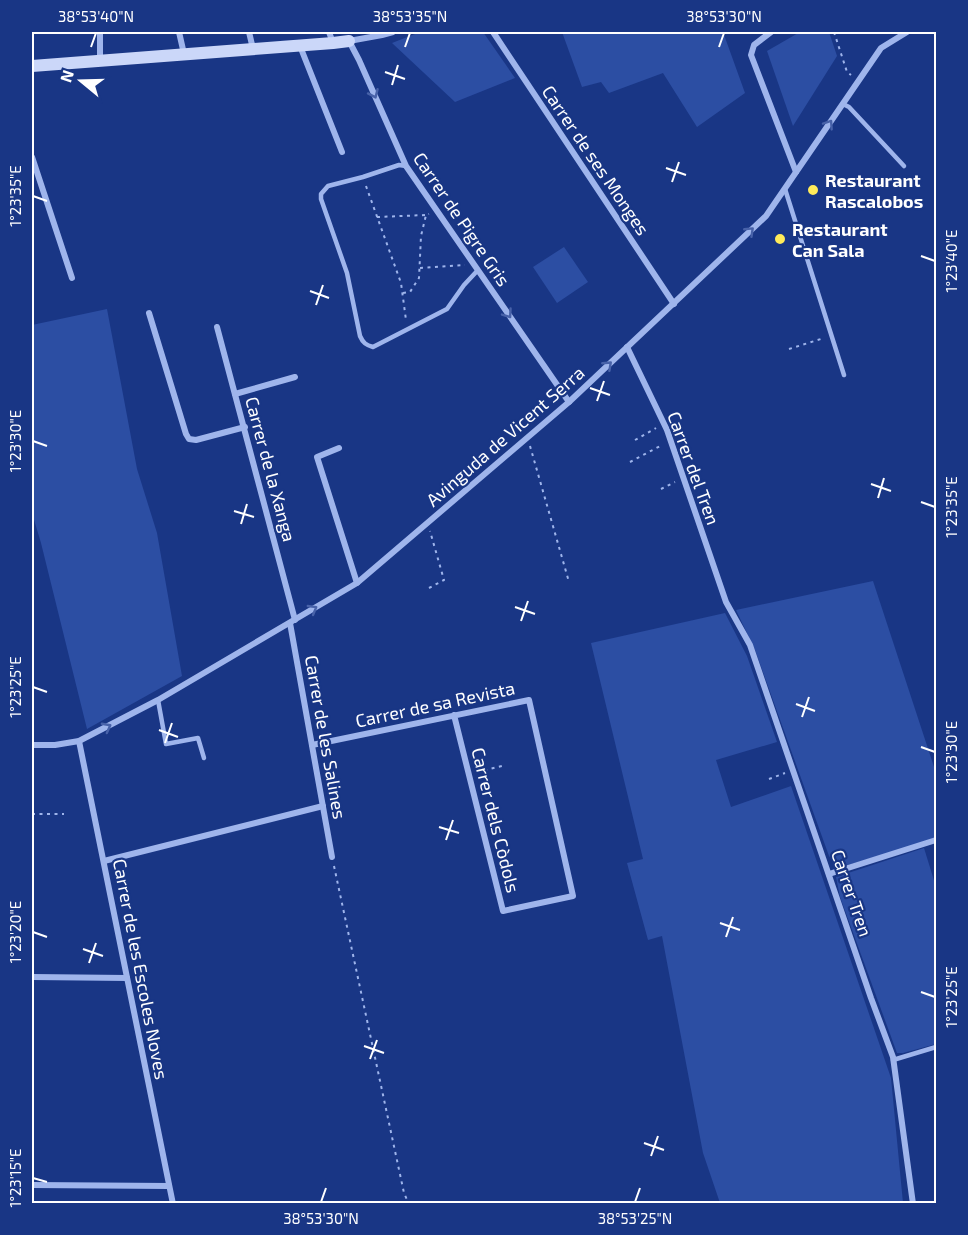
<svg xmlns="http://www.w3.org/2000/svg" width="968" height="1235" viewBox="0 0 968 1235" font-family="'Exo 2',sans-serif">
<style>
.green{fill:#2c4ea3}
.lines{fill:none;stroke-linecap:round;stroke-linejoin:round}
.path{stroke:#9fb5ec;stroke-width:2;stroke-dasharray:3 4.5;stroke-linecap:butt}
.lane{stroke:#9fb5ec;stroke-width:4.5}
.street{stroke:#9fb5ec;stroke-width:6}
.secondary{stroke:#cbd7f9;stroke-width:12}
.oneway{stroke:#4862a9}
.ticks{fill:none;stroke:#fff;stroke-width:2}
.poi-dot{fill:#ffeb5a;stroke:#193685;stroke-width:2}
.labels{text-anchor:middle;dominant-baseline:central;stroke-width:4.5;stroke-linejoin:round;paint-order:stroke}
.street-label{font-size:18px;fill:#fff;stroke:#193685}
.poi-label{font-size:18px;font-weight:bold;fill:#fff;stroke:#193685;text-anchor:start}
.neatline{fill:none;stroke:#fff;stroke-width:2}
.ticks-label{font-size:15px;text-anchor:middle;fill:#fff}
</style>
<rect width="100%" height="100%" fill="#193685"/>
<g class="green">
<polygon points="420,32 483,32 515,78 455,102 392,43"/>
<polygon points="562,32 723,32 745,93 697,127 663,73 609,93 601,82 582,87"/>
<polygon points="800,32 829,32 837,56 793,126 767,51"/>
<polygon points="564,247 588,282 557,303 533,267"/>
<polygon points="107,309 137,469 157,533 182,676 87,729 41,543 32,513 32,325"/>
<polygon points="873,581 936,773 936,839 841,867 835,866 829,856 755,650 736,610"/>
<polygon points="725,613 747,656 777,742 716,760 731,807 791,786 891,1078 903,1203 720,1203 703,1153 662,936 648,940 627,863 643,859 591,643"/>
<polygon points="924,848 936,887 936,1044 903,1053 897,1053 840,897 836,877"/>
</g>
<g class="lines">
<g class="path">
<polyline points="834,32 847,72 851,75"/>
<polyline points="366,186 401,283 406,320"/>
<polyline points="377,217 426,215"/>
<polyline points="420,268 465,265"/>
<polyline points="403,293 410,292 419,278 421,236 426,215 429,214"/>
<polyline points="789,349 824,338"/>
<polyline points="635,440 656,428"/>
<polyline points="530,446 569,582"/>
<polyline points="630,462 662,445"/>
<polyline points="661,489 675,482"/>
<polyline points="429,588 444,580 430,531"/>
<polyline points="477,772 506,765"/>
<polyline points="769,779 785,773"/>
<polyline points="32,814 64,814"/>
<polyline points="334,866 404,1193 409,1204"/>
</g>
<g class="lane">
<polyline points="843,104 849,107 904,166"/>
<path d="M406 166 399 165 363 177 328 186 321 194V199L347 273 360 336C363 343 366 345 373 347L447 309 464 285 478 270"/>
<polyline points="785,189 844,375"/>
<polyline points="158,700 166,744 198,738 204,758"/>
<polyline points="893,1060 936,1047"/>
</g>
<g class="street">
<polyline points="100,32 100,61"/>
<polyline points="179,32 184,54"/>
<polyline points="249,32 253,49"/>
<polyline points="329,32 333,43"/>
<polyline points="393,32 382,35 349,41 359,60 406,166 569,402"/>
<polyline points="493,32 674,304"/>
<polyline points="771,32 754,45 751,55 796,172"/>
<polyline points="300,46 342,152"/>
<polyline points="32,157 72,278"/>
<polyline points="149,313 186,434 189,439 196,440 245,427"/>
<polyline points="217,327 295,620"/>
<polyline points="627,347 667,430 726,602 750,645 871,998 893,1057 913,1204"/>
<polyline points="235,394 295,377"/>
<polyline points="339,448 317,457 357,583"/>
<polyline points="290,623 332,857"/>
<polyline points="79,741 173,1204"/>
<polyline points="32,745 55,745 79,741 158,700 357,583 569,402 766,216 881,48 907,32"/>
<polyline points="312,745 529,700 573,896 503,911 454,715"/>
<polyline points="104,861 323,806"/>
<polyline points="829,874 936,840"/>
<polyline points="32,977 127,978"/>
<polyline points="32,1185 169,1186"/>
</g>
<polyline class="secondary" points="32,66 333,43 349,41"/>
</g>
<defs><path id="oneway-chevron" d="M-2-3.5L2.5 0L-2 3.5" fill="none" stroke-width="1.6" stroke-linecap="round" stroke-linejoin="round" transform="scale(1.5)"/></defs>
<g class="oneway">
<use href="#oneway-chevron" transform="translate(374 94) rotate(66)"/>
<use href="#oneway-chevron" transform="translate(829 124) rotate(-56)"/>
<use href="#oneway-chevron" transform="translate(750 231) rotate(-44)"/>
<use href="#oneway-chevron" transform="translate(508 314) rotate(55)"/>
<use href="#oneway-chevron" transform="translate(608 365) rotate(-43)"/>
<use href="#oneway-chevron" transform="translate(313 609) rotate(-30)"/>
<use href="#oneway-chevron" transform="translate(107 727) rotate(-28)"/>
</g>
<path class="ticks" d="M91 47 96 33M405 47 410 33M719 47 724 33M385 72 405 79M392 85 398 65M666 168 686 175M672 182 679 162M33 196 47 201M921 256 935 261M310 291 329 298M316 305 323 285M590 388 610 395M597 401 604 381M33 441 47 446M871 484 891 491M878 498 884 478M921 502 935 507M234 511 254 517M241 524 247 504M515 607 535 614M521 621 528 601M33 687 47 692M796 704 815 711M802 717 809 697M159 730 178 737M165 743 172 723M921 747 935 752M439 827 459 833M446 840 453 820M720 923 740 930M33 932 47 937M726 937 733 917M83 949 103 956M89 963 96 943M921 992 935 997M364 1046 384 1053M370 1059 377 1040M644 1143 664 1150M651 1156 658 1136M33 1178 47 1182M321 1202 326 1188M635 1202 640 1188"/>
<g class="poi-dot">
<circle cx="813" cy="190" r="6"/>
<circle cx="780" cy="239" r="6"/>
</g>
<g class="labels">
<g class="street-label">
<text transform="translate(596 160) rotate(56)">Carrer de ses Monges</text>
<text transform="translate(462 219) rotate(56)">Carrer de Pigre Gris</text>
<text transform="translate(505 436) rotate(-41)">Avinguda de Vicent Serra</text>
<text transform="translate(694 468) rotate(70)">Carrer del Tren</text>
<text transform="translate(271 469) rotate(75)">Carrer de la Xanga</text>
<text transform="translate(435 704) rotate(-12)">Carrer de sa Revista</text>
<text transform="translate(326 737) rotate(80)">Carrer de les Salines</text>
<text transform="translate(496 820) rotate(76)">Carrer dels Còdols</text>
<text transform="translate(852 893) rotate(71)">Carrer Tren</text>
<text transform="translate(141 969) rotate(79)">Carrer de les Escoles Noves</text>
</g>
<g class="poi-label">
<text x="825" y="180">Restaurant<tspan x="825" dy="21">Rascalobos</tspan></text>
<text x="792" y="229">Restaurant<tspan x="792" dy="21">Can Sala</tspan></text>
</g>
</g>
<rect width="968" height="1235" fill="none" stroke="#193685" stroke-width="66"/>
<g transform="translate(81 81) rotate(289)" stroke="#193685" stroke-width="4.5" paint-order="stroke">
<path d="M0-4.5L10 22L0 15L-10 22Z" fill="#ffffff"/>
<text y="-9" font-size="16" font-weight="bold" text-anchor="middle" fill="#ffffff">N</text>
</g>
<rect x="33" y="33" width="902" height="1169" class="neatline"/>
<g class="ticks-label">
<text x="96" y="22">38°53'40"N</text>
<text x="410" y="22">38°53'35"N</text>
<text x="724" y="22">38°53'30"N</text>
<text transform="translate(16 196) rotate(-90)" y="5">1°23'35"E</text>
<text transform="translate(952 261) rotate(-90)" y="5">1°23'40"E</text>
<text transform="translate(16 441) rotate(-90)" y="5">1°23'30"E</text>
<text transform="translate(952 507) rotate(-90)" y="5">1°23'35"E</text>
<text transform="translate(16 687) rotate(-90)" y="5">1°23'25"E</text>
<text transform="translate(952 752) rotate(-90)" y="5">1°23'30"E</text>
<text transform="translate(16 932) rotate(-90)" y="5">1°23'20"E</text>
<text transform="translate(952 997) rotate(-90)" y="5">1°23'25"E</text>
<text transform="translate(16 1178) rotate(-90)" y="5">1°23'15"E</text>
<text x="321" y="1224">38°53'30"N</text>
<text x="635" y="1224">38°53'25"N</text>
</g>
</svg>
